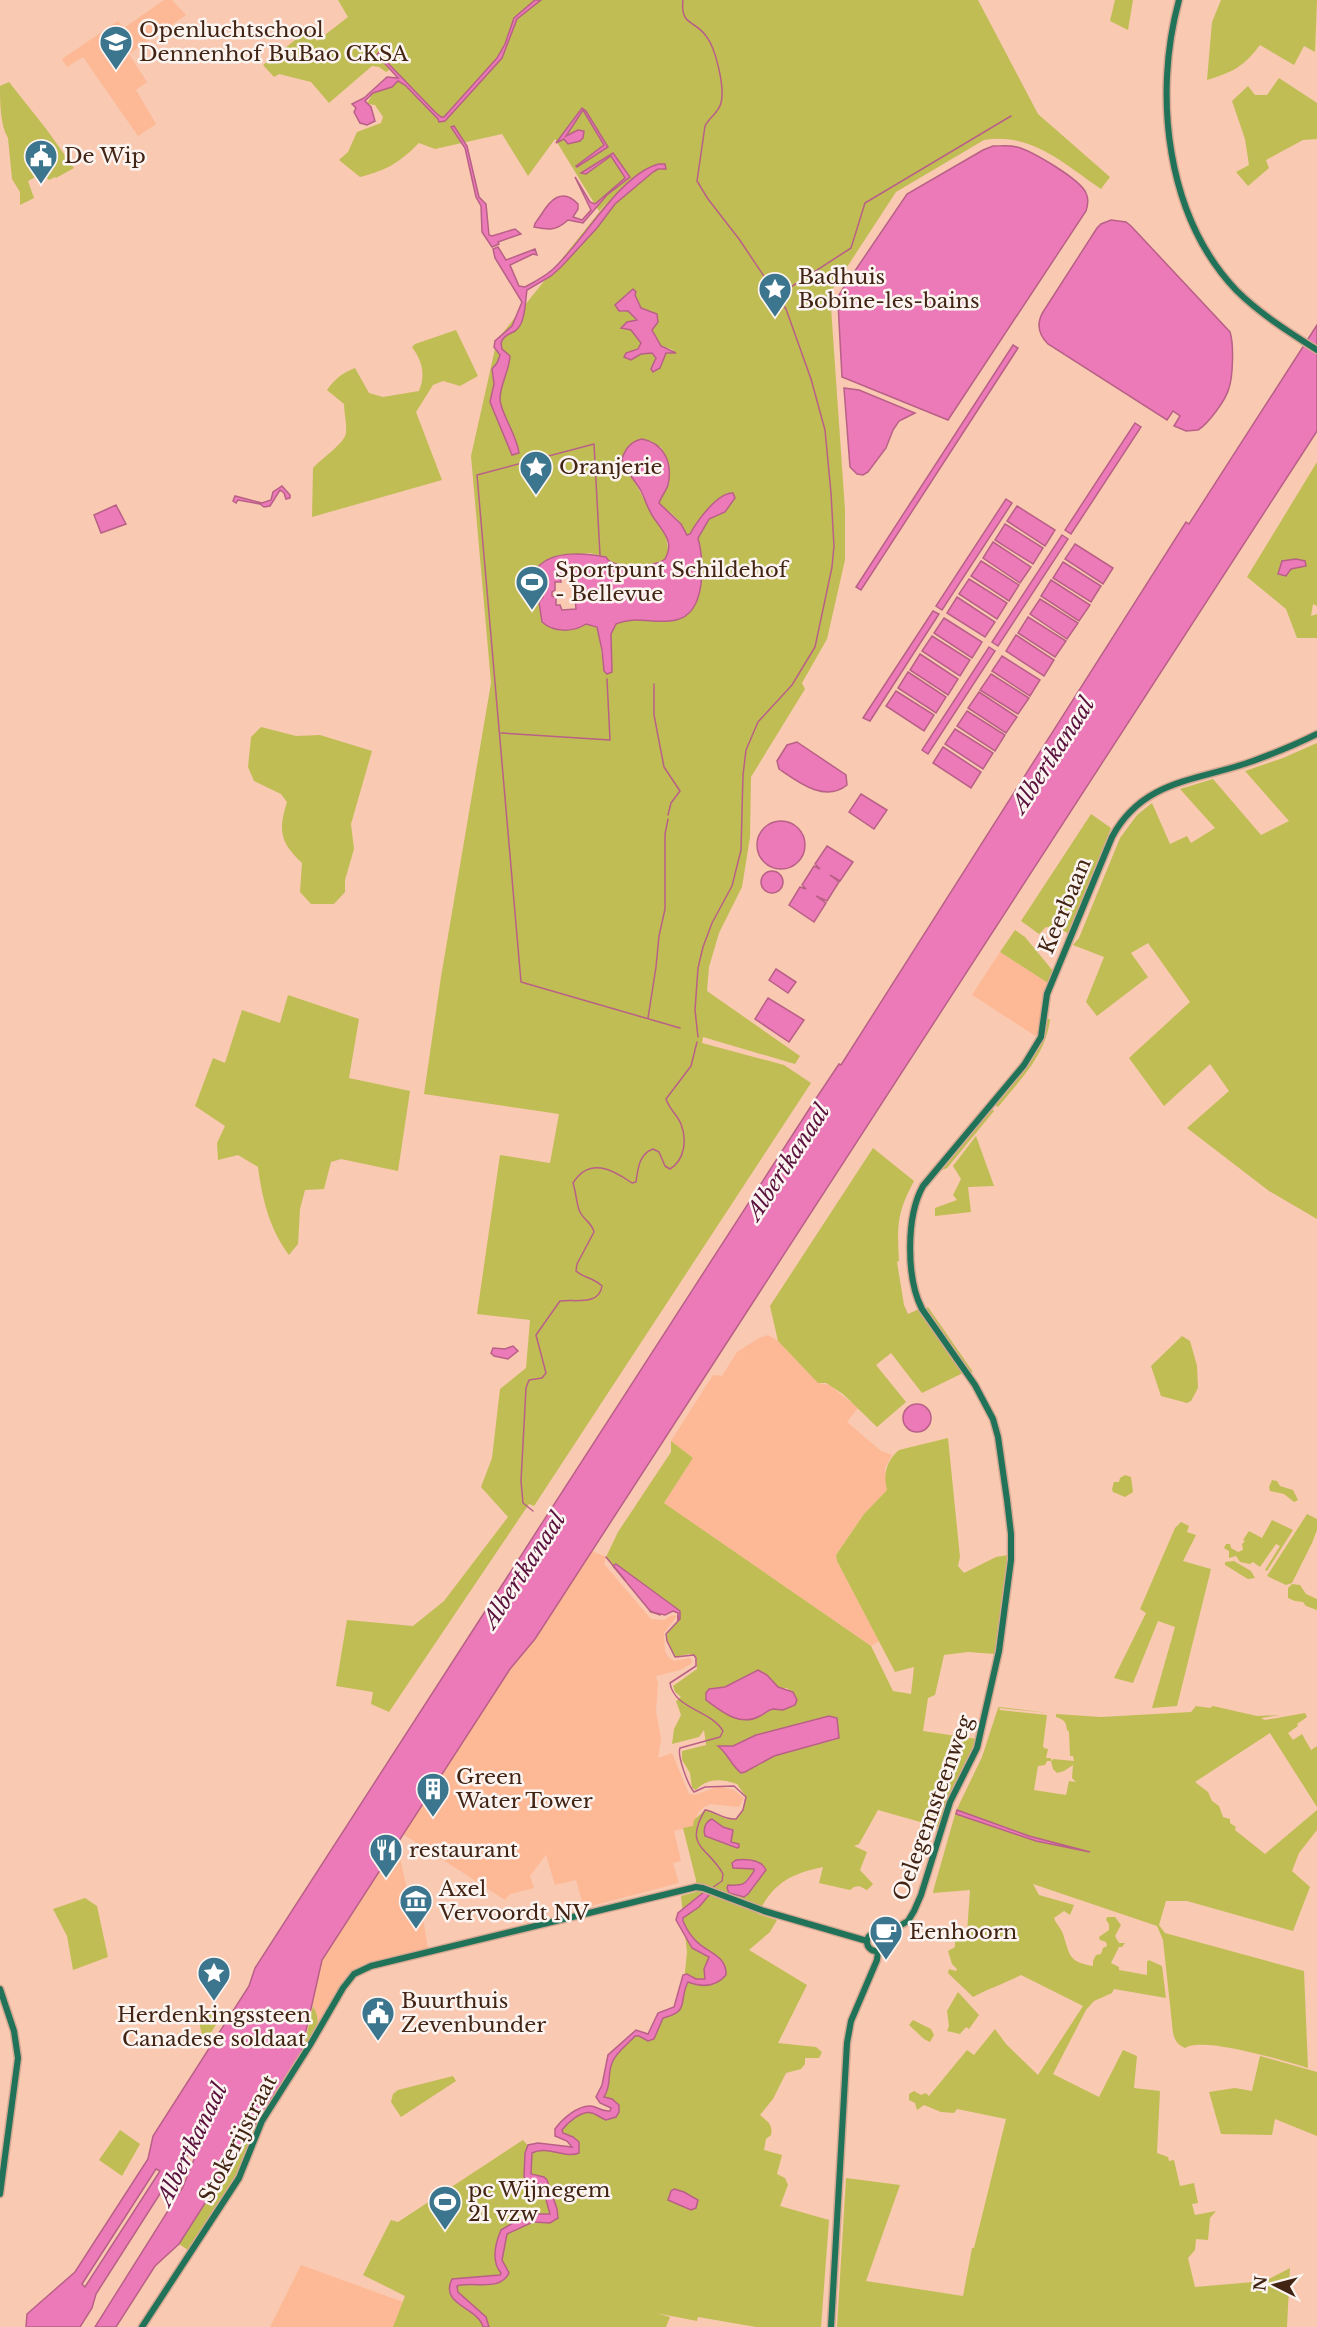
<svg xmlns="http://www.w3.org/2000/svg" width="1317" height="2327" viewBox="0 0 1317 2327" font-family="'Libre Baskerville',serif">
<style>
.built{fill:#fdb996}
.green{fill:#c0bd55;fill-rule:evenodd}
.water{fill:#ec79b8;stroke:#b96087;stroke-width:1.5;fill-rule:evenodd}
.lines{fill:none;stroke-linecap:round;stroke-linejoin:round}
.stream{stroke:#b96087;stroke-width:1.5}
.secondary-casing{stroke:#d4a892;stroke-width:9}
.secondary{stroke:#207359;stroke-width:6}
.labels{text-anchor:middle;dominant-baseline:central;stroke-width:5;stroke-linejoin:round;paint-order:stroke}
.poi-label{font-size:21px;fill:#422414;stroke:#fcf4f0;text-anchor:start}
.street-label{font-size:21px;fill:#422414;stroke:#fcf4f0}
.water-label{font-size:22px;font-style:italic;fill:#59113d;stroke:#fcf4f0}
</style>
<rect width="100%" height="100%" fill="#f9c9b1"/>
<g class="built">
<polygon points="164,0 172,0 186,15 129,54 147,82 136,90 156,124 138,136 83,57 67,67 62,59 118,21 124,28"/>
<polygon points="1000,952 1048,983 1037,1037 972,995"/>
<polygon points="768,1335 778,1341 818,1383 829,1385 858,1408 847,1422 881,1451 892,1455 885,1468 887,1490 864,1514 836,1555 837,1561 879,1641 871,1646 664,1503 693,1458 671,1441 713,1375 722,1376 737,1352 759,1338"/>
<polygon points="592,1551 606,1557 604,1564 651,1619 664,1620 672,1615 677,1616 664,1633 665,1651 668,1657 674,1661 690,1658 692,1661 691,1664 680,1670 656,1676 658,1683 656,1711 661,1739 658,1758 672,1753 689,1794 695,1795 719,1786 734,1790 744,1798 739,1807 710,1804 704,1807 698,1813 693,1826 674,1831 681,1861 673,1863 679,1883 584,1908 576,1880 555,1885 546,1855 530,1876 534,1888 510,1894 505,1900 403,1834 510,1669 535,1639"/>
<polygon points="397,1844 412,1912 422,1911 428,1949 364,1964 357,1968 345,1978 319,2023 312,2003 322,1960"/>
<polygon points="301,2265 403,2302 393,2327 270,2327"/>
</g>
<g class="green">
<path d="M338 0H978L1038 114 1110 177 1101 189C1064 164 1031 132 984 140L896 192 830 293 845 510V560L827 639 802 683 805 689 751 777 750 837 742 887 719 933 709 967 707 991 800 1056 795 1064 703 1037 702 1043 784 1065 811 1083 534 1506 529 1504 389 1712 371 1704 373 1692 336 1686 347 1620 413 1626 444 1601 508 1517 481 1487 492 1458 500 1389 526 1368 530 1320 477 1314 500 1155 550 1163 559 1114 424 1094 441 977 491 683 471 456 497 340 608 201 599 211 555 139 528 176 502 134 435 149 419 143C399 163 387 170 360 177L339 160 348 152 357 132 381 123 383 117 375 105 367 104 372 94 385 89 401 79 392 68 386 72 379 67 372 66 329 103 311 82 279 74 274 77 263 65 308 30 317 41 348 17ZM632 290 636 292 635 295 641 308 657 314V323L652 329 661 346 674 350 666 353 661 367 651 369 656 358 651 353 641 354 631 360 624 357 626 353 638 349 641 343 631 330 622 329 625 324 637 320 628 311 621 312 616 304C622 302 628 295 632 290ZM661 447C673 467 666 484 659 503 663 509 670 511 675 517 681 522 684 528 687 535L690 534 697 521 728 492 716 515 709 519 698 538C705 562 707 617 671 620 652 622 634 615 616 624L611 634 612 672 604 671 598 628 586 624C575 631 562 631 550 628L543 593 539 591 558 556 590 553 606 557C613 570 654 568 665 559L668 550 666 536 656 521 622 459 623 455Z"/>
<polygon points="1115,0 1133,0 1128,30 1110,21"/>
<path d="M1221 0H1317L1315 52 1304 46 1294 65 1260 45C1244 66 1234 72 1207 80L1212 22Z"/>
<polygon points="1279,78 1317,103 1317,139 1303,140 1266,160 1269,168 1248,186 1236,172 1249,165 1245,139 1232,101 1248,86 1255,95 1267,95"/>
<path d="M9 82 47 130 74 168 56 178 55 177 49 180 47 178 44 179 41 174 28 181 34 198 20 205V192L12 179 8 138C0 125 0 102 0 86Z"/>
<path d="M456 330 478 376 460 386 443 381 433 385 416 412 442 480 312 517 313 468C321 459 345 443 346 433 347 424 344 413 344 404L327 390C335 379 342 373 355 368L369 393 383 397 419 391C426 374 422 361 412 347L415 344Z"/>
<polygon points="1317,462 1317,606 1313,604 1311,616 1317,614 1317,638 1297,638 1286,609 1247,577"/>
<path d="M261 727 296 736 320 735 372 751 351 824 354 849 345 880V892L334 904H311L300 892 302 863C280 842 278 831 287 802L281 794 254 781 248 767 251 737Z"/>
<polygon points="1317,743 1317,1219 1269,1191 1187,1128 1229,1091 1210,1064 1164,1106 1129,1058 1190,1002 1148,943 1131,953 1148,977 1097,1016 1086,1002 1104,957 1073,945 1079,938 1120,838 1137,815 1152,803 1170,844 1187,836 1191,843 1215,828 1180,789 1213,779 1261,835 1289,821 1245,771 1283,758"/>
<polygon points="1091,814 1111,828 1069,934 1054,925 1052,928 1046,927 1039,934 1021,921"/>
<polygon points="1015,930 1025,937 1053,971 1048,983 1000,952"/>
<path d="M288 995 359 1019 349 1078 410 1091 398 1171 341 1159 331 1162 324 1189 305 1190 300 1209 298 1244 289 1255C270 1230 262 1199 258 1167L238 1155 218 1160 217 1143 225 1126 195 1106 213 1058 225 1063 242 1010 280 1023Z"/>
<path d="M1046 1019H1050C1046 1055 1020 1080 998 1107L995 1105C1016 1079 1043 1053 1046 1019Z"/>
<polygon points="992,1109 994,1111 947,1168 940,1171"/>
<polygon points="976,1136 994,1186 968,1187 971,1212 935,1216 935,1208 957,1200 953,1195 961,1179 953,1166"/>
<path d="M873 1148 914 1181C897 1213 897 1225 899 1261L897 1262 904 1305 908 1314 919 1309 963 1373 922 1393 891 1353 876 1365 906 1402 877 1427 843 1394 826 1383H818L778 1341 770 1306Z"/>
<polygon points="928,1307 973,1372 970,1373 926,1309"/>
<polygon points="1182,1336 1190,1341 1197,1366 1198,1388 1191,1401 1187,1403 1161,1396 1151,1366"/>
<path d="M948 1438 960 1557 958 1566 964 1573 996 1557 1008 1555 995 1654 968 1652 944 1655 935 1695 928 1698 923 1731 977 1739C966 1770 948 1797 938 1827L878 1810 859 1844 854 1846 867 1852 860 1870 873 1884 867 1890 859 1886 854 1887 850 1890 819 1883 823 1867C790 1874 773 1883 758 1914L777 1920 770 1932 749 1950 807 1985 778 2043 816 2047 822 2052 819 2058H805V2064L801 2069 786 2073 773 2099 760 2115C768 2122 773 2124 771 2135L766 2139 764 2150 782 2155 777 2174 785 2178 788 2185 780 2206 829 2220 821 2327H756L698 2317 697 2321 656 2313 670 2317 666 2327H393L405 2296 363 2275 391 2220 398 2222 523 2140 530 2148 564 2150 575 2148 561 2136 560 2127 585 2110 604 2115 615 2109 603 2101 610 2058 632 2035 648 2037 658 2018 676 2009 684 1981 687 1952 681 1896 696 1892V1880L683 1828 693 1826 694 1820 706 1809 727 1819H736L743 1810 746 1797 737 1784C722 1779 708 1777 696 1790L692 1788 690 1773 682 1760V1751L706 1745 704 1730 699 1737 672 1744 674 1729 681 1715 676 1701 681 1697 675 1692 673 1686 697 1669 696 1656 689 1654 675 1657 667 1641 666 1634 680 1619V1611L616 1564 613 1566 606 1557 618 1532 671 1452V1441L693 1458 664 1503 871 1646 893 1691 911 1694 914 1667 895 1672 837 1561 836 1555 864 1514 887 1490C883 1475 886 1461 899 1450ZM755 1671 779 1688H787L796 1697V1705L783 1710 773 1709 761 1716 706 1697 711 1688 725 1687ZM829 1716 837 1718 838 1738 834 1740 774 1756 745 1772C736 1767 729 1764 726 1753 746 1733 801 1725 829 1716ZM743 1859C752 1860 762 1861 766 1870L752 1890 741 1897 729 1893V1885L741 1886 754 1871V1868H745Z"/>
<polygon points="1125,1475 1131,1477 1133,1492 1125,1497 1113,1492 1112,1489 1114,1482 1119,1482 1120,1478"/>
<polygon points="1272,1480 1277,1481 1280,1486 1293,1490 1298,1500 1294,1502 1284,1494 1270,1491 1269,1487"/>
<polygon points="1307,1514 1317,1519 1317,1530 1312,1543 1292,1583 1286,1585 1267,1576"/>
<polygon points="1272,1520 1293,1530 1267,1571 1265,1570 1280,1546 1276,1544 1260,1567 1253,1562 1250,1564 1240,1562 1236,1556 1229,1558 1229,1551 1224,1548 1226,1544 1230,1544 1231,1548 1238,1552 1243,1550 1242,1544 1245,1541 1243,1540 1249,1531 1262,1538"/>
<polygon points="1181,1522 1189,1526 1187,1532 1196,1535 1183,1561 1211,1569 1177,1706 1152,1708 1175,1627 1158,1621 1133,1683 1114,1678 1146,1613 1140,1609 1175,1528"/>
<path d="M1234 1561 1251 1571 1255 1578 1248 1579C1240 1574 1233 1570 1225 1565V1562Z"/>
<polygon points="1292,1584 1300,1585 1306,1594 1317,1599 1317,1610 1306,1606 1303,1602 1295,1601 1288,1598 1288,1588"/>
<path d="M1196 1706 1210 1708 1213 1706 1257 1716 1280 1715 1261 1718 1265 1720 1305 1713 1307 1717 1297 1724 1298 1726 1288 1733 1293 1740 1302 1734 1311 1750 1317 1746V1807L1270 1733 1195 1782 1208 1792 1212 1801 1219 1806 1223 1817 1230 1819V1823L1236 1827 1235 1830 1265 1854 1317 1810V1830L1299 1853 1292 1871 1310 1887 1293 1931 1187 1901H1166L1159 1925 1165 1933 1304 1971 1308 2068C1285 2061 1203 2036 1185 2048 1178 2045 1175 2041 1173 2033L1163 1940 1157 1926 1033 1884 1039 1895 1074 1905 1070 1915 1064 1911 1054 1918C1056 1924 1061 1928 1063 1934 1070 1955 1068 1962 1093 1966V1961L1096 1955 1101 1954 1103 1948 1107 1946 1106 1942 1100 1940 1099 1937 1109 1930V1924L1106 1920 1107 1917H1115L1121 1925 1115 1936 1119 1943H1125L1122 1947H1119L1111 1963 1119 1967V1970L1147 1975V1962L1149 1960 1162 1966 1166 1998 1114 1989 1112 1993 1094 2001 1086 2010 1053 2074 1099 2097 1123 2050 1137 2056 1134 2088 1160 2091 1157 2153 1168 2157 1169 2161 1174 2160 1180 2186 1194 2183 1198 2203 1192 2204 1195 2215 1216 2211 1210 2218 1208 2240 1196 2239 1195 2250 1188 2258 1195 2287 1265 2281 1290 2268 1287 2327H837L846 2178 900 2185 866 2281 963 2296 972 2248H974L1006 2119 957 2109 954 2113 941 2112 924 2105 917 2110 915 2103 909 2100V2094L914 2091 921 2095 926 2093 929 2096 967 2050 974 2055 995 2029 1006 2044 1038 2075 1083 2006 1021 1975C1004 1984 990 1988 973 1997 964 1988 957 1982 948 1973L949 1969 956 1971 957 1969 952 1964 948 1951 955 1947V1939L967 1933 970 1890 933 1893 934 1888 956 1811 982 1757 998 1708 999 1707 1049 1713 999 1708 1000 1710 1047 1715 1043 1746 1044 1748 1048 1749 1046 1758H1051V1761L1053 1759 1074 1761 1073 1756H1070L1069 1732 1067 1730C1066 1721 1064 1720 1056 1717V1714L1101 1717 1191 1712ZM1047 1761H1051L1053 1769 1057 1773 1064 1771 1073 1765 1072 1778 1076 1782 1069 1781 1066 1795 1034 1790 1038 1766 1045 1765Z"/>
<polygon points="85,1898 97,1906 108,1957 73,1970 67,1936 53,1909"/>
<polygon points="958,1992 979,2015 969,2029 966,2027 960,2034 947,2031 949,2026 947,2011"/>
<path d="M313 2006C324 2026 314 2033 303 2051Z"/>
<polygon points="216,2008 223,2013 204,2044 197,2013"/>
<polygon points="913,2020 931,2029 934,2035 930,2042 924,2039 909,2025"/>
<polygon points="1260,2056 1317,2072 1317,2136 1275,2119 1272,2135 1221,2134 1209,2092 1235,2088 1252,2091"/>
<polygon points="453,2076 456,2081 401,2117 391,2102 393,2094 398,2090"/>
<polygon points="259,2119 236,2176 188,2250 179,2244"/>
<polygon points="120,2130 140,2144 122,2176 99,2160"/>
</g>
<g class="water">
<polygon points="535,0 541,0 517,19 502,58 445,121 439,122 438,119 405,85 398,81 392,87 373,93 365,101 371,107 375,121 367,125 360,123 354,112 356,108 352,104 364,98 387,77 398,78 377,55 381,49 384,51 381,54 384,59 435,112 441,117 444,117 497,58 505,44 514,18"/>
<polygon points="582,108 586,111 608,147 577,167 576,166 604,145 583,110 566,136 578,130 584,131 583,138 580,141 568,144 564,139 556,143"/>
<polygon points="454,126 467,146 479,197 486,204 489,235 492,236 515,229 521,234 498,242 499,244 492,247 482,232 481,206 476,197 465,148 451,127"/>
<path d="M993 146C1001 146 1009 145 1017 147 1032 151 1080 179 1086 193 1089 199 1088 205 1086 211L948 420 842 377 838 303 839 295 844 287 907 194 983 150Z"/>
<path d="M613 153 630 177 607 195 583 223 568 220C556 231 549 230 534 227 535 221 538 220 541 215 550 200 562 187 578 204V209L573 217 582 220 591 210 575 177 590 202 595 204 625 178 624 176 611 156 586 174 581 173Z"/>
<path d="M659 164H665L666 169H658L653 172 615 204 597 228 561 267 551 276 527 290C525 300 526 324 515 331 508 335 504 335 501 343L502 349 510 356C509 372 500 384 500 399 500 412 517 435 519 453L512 455 490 402 494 384 492 369 497 363 500 355 494 347 495 341 512 326 522 302 495 258 493 249 498 247 506 260 535 249 537 255 533 254 510 265 519 286 525 287C534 282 544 277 552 270 583 243 619 174 659 164Z"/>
<path d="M1111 220 1126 222 1131 226 1230 332C1234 344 1233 376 1229 388 1226 400 1208 424 1198 430L1186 431 1174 426 1180 416 1173 411 1167 420 1048 344C1038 334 1036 324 1043 312L1097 228 1101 224Z"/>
<polygon points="633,289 636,292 635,295 641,308 657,314 658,322 652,330 661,346 676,353 666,353 660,368 653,372 651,369 656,358 652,353 641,354 631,360 624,357 626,353 638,349 641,343 631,330 621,328 627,322 637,320 628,311 619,311 615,305"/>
<path d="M1317 325V431L535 1639 510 1669 322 1960 301 2053 179 2244 155 2266 116 2327H95L183 2187 202 2139 201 2138 172 2175 96 2294 92 2308 80 2327H26L27 2314 75 2272 148 2159 153 2136 249 1986 255 1968 815 1100 839 1064 841 1065 1186 522 1189 524ZM156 2169 160 2171 85 2287 82 2284Z"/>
<polygon points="1013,345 1018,348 861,590 856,587"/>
<polygon points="844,388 859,390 915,413 899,421 893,430 886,448 868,472 863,475 857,474 850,467"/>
<polygon points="1135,423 1141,427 1071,534 1065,530"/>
<path d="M642 439C664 443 673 463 668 485 666 491 661 497 659 503L681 524 687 535 690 534C697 521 718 492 733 493L735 498 725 512 709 519 698 538C704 561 707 613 676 620 656 625 636 615 616 624L611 634 612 672 607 674 604 671 602 650 597 627 586 624C574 632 554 633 542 622L539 602 543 597V593L539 591 538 567C553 550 586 553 606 557 612 570 654 568 665 559 674 543 665 534 656 521 649 513 646 501 641 491 635 480 625 471 622 459 625 449 632 441 642 439ZM573 575 576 609 562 610 560 605H556V598L552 596V592L555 590V582H561L560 576Z"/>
<polygon points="282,486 290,495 290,498 286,499 284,493 280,490 270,506 264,507 260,504 238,500 236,503 233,501 235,496 262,503 271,500 273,492"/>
<polygon points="1006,499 1012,503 942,610 936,606"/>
<polygon points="116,505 126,524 101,533 94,515"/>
<polygon points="1017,506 1055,530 1045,546 1007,521"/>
<polygon points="1005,524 1043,548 1033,564 995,540"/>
<polygon points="1062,535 1068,539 998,646 992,642"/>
<polygon points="993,542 1031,567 1020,583 983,558"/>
<polygon points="1075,544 1113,568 1103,584 1065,559"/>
<polygon points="1296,559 1305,561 1306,566 1291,569 1286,576 1278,574 1282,561"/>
<polygon points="981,561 1019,585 1009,601 971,576"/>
<polygon points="1063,562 1101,586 1091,602 1053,578"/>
<polygon points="969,579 1007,603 997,619 959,594"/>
<polygon points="1051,580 1090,605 1079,621 1041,596"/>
<polygon points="957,597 995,622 985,637 947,613"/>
<polygon points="1040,599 1078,623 1067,639 1030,614"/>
<polygon points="933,611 939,614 870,721 863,718"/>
<polygon points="1028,617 1066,641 1055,657 1018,633"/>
<polygon points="944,618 982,642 972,658 934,633"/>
<polygon points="1016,635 1054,660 1044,676 1006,651"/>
<polygon points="932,636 970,660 960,676 922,651"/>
<polygon points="989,647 995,651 928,754 922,750"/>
<polygon points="920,654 958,679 948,695 910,670"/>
<polygon points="1002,656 1040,680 1030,696 992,671"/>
<polygon points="908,672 946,697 936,713 898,688"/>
<polygon points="991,674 1029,698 1018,714 980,690"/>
<polygon points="896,691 934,715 924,731 886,706"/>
<polygon points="979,692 1017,717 1006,733 968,708"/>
<polygon points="967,711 1005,735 995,751 957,726"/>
<polygon points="955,729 993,753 983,769 945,744"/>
<path d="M797 742 846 775 847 785C825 803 798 782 779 769L777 761 787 745Z"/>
<polygon points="943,747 981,772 971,788 933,763"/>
<polygon points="861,794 887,810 874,829 849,812"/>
<circle cx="781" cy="845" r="24"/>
<polygon points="827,846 853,862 840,881 830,875 839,882 827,901 816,896 826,903 814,922 789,905 800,887 806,889 802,885 814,866 820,869 815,864"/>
<circle cx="772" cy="882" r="11"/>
<polygon points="776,969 796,982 788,993 769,980"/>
<polygon points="768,998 804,1020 789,1042 755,1019"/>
<polygon points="513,1346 518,1351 508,1359 494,1356 491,1353 493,1348 505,1349"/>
<circle cx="917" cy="1418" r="14"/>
<polygon points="616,1564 676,1608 680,1611 680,1619 678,1621 678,1613 673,1611 665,1615 651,1612 613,1566"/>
<path d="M758 1670 767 1675 778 1687 793 1692 797 1700 795 1705 783 1710 773 1709C767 1710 765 1714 760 1716 740 1727 722 1712 706 1700V1693L709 1689 725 1687Z"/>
<path d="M829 1716 837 1718 839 1738 774 1756 745 1772 741 1773C731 1765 728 1754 718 1746H733L756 1735Z"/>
<polygon points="957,1810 1029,1836 1090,1852 1036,1841 956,1814"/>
<path d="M712 1819 723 1827 733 1830 731 1842 739 1844V1847L737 1848 705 1836C703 1829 705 1822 712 1819Z"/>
<path d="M736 1860C746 1859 761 1859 766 1870L748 1894 744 1897 729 1893 727 1888 728 1885C745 1886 745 1884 754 1871V1869L733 1868 732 1863Z"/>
<path d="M704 1892 710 1894 699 1907 683 1918V1921C686 1928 690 1935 696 1941 706 1952 727 1955 726 1975 715 1988 701 1987 688 1982 678 2001 691 2011 663 2018L654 2039 648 2041 639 2036H635C628 2044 615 2053 612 2063 607 2075 612 2085 604 2097L612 2099 619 2105V2112L616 2117 606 2120C601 2118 596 2114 592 2113 582 2110 568 2122 562 2130L563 2133 573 2137 579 2142V2153C565 2159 547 2145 532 2153L531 2174 544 2177 547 2180 557 2209 558 2218 550 2223 533 2222 507 2234 502 2260 509 2273C500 2292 474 2281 457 2286L458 2292 486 2317 489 2327H483C478 2307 439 2305 452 2279L500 2275 501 2273C491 2261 495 2244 501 2230L523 2217 536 2214H550L542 2185 528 2181 524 2177 525 2153 528 2145 538 2143 572 2147 567 2141 555 2136V2129C562 2119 578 2105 591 2106 598 2107 602 2112 610 2111L611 2108 600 2103 596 2097 602 2085 608 2055 636 2030 648 2034 658 2013 674 2007 683 1975 687 1974 696 1979H705L704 1969 709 1957 692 1948 676 1920 678 1913Z"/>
<polygon points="674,2189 684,2192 698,2200 696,2208 691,2210 668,2200 671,2191"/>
</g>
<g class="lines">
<g class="stream">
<path d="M683 0C680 26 695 20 706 36 716 48 725 88 721 103 719 112 709 118 705 126L697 181 708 199 739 239 786 309 811 379 825 430 831 493 834 546 832 567 815 647 792 685 758 722 746 750 743 775 741 850 732 886 712 923 703 947 698 968 695 1010 698 1037"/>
<polyline points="777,296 851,248 865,203 1011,116"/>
<polyline points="600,555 594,444 477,475 521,982 680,1028"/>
<polyline points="654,684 654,715 664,767 680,791 671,803 668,815"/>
<polyline points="501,733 610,740 607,679"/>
<polyline points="648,1018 656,967 659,936 665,909 665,834 668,819"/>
<path d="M533 1511 523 1503 521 1481 526 1388 529 1380 542 1378 546 1373 536 1335 560 1301C575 1299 599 1306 602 1286 594 1278 584 1278 576 1271L577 1264 594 1232C592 1223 584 1220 580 1212 577 1207 576 1192 573 1183 589 1157 612 1169 632 1183L636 1182C638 1168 639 1154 653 1149L659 1152 665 1166 670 1169C685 1160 687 1139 681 1124 677 1114 669 1109 666 1099L691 1066 697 1042"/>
<polyline points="606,1557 625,1580"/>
<polyline points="650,1611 660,1615"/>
<path d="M678 1616V1621L666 1634 667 1641 675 1657 694 1655 696 1658V1666L670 1683C674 1709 711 1710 723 1731L720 1737 680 1748C677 1756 688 1785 694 1792L705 1787 734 1786 746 1797 743 1810 736 1819C724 1820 717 1812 705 1810 683 1848 708 1846 723 1874L722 1881 712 1888"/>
</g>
<g class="secondary-casing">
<g id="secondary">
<path d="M1179 0C1153 95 1166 216 1236 290 1260 314 1289 332 1317 350"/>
<circle cx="876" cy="1942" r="9"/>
<path d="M882 1936 908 1921 914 1911 921 1895 950 1802 977 1748 999 1651 1011 1560V1534L1007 1500 998 1437 993 1419 975 1385 922 1309C906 1278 906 1216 923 1186L1024 1065 1041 1037 1047 994 1112 837C1143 779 1198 781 1253 761 1275 753 1297 744 1317 734"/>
<polyline points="0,1989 14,2031 18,2058 0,2194"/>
<polyline points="142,2327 239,2178 262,2121 310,2045 343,1988 354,1974 371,1966 696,1887 703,1888 764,1911 867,1941"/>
<polyline points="831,2327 847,2043 851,2021 877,1960 878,1951"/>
</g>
</g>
<use href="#secondary" class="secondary"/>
</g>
<defs>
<g id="school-pin" transform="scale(1.725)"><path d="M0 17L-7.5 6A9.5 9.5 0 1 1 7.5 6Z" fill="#3b768e" stroke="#fcf4f0"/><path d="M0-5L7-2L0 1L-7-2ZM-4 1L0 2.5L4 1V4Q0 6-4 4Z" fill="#fff"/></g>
<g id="civic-pin" transform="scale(1.725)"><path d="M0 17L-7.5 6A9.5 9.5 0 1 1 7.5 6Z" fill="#3b768e" stroke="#fcf4f0"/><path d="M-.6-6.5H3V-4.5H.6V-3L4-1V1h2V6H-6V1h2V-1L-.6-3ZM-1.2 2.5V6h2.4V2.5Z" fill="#fff"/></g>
<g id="sight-pin" transform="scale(1.725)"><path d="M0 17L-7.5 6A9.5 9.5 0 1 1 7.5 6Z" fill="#3b768e" stroke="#fcf4f0"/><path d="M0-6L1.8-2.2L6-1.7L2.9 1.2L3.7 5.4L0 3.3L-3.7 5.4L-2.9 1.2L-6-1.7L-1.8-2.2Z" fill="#fff"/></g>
<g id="stadium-pin" transform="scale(1.725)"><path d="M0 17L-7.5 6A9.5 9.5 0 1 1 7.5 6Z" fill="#3b768e" stroke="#fcf4f0"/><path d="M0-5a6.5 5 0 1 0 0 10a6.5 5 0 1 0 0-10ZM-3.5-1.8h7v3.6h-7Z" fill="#fff"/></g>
<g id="building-pin" transform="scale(1.725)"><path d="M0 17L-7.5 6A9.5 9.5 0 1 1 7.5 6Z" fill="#3b768e" stroke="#fcf4f0"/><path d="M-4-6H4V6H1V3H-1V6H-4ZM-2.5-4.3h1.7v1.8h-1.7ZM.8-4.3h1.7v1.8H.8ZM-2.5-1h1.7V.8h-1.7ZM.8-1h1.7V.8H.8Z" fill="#fff"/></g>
<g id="restaurant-pin" transform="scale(1.725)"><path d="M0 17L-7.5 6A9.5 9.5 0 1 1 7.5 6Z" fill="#3b768e" stroke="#fcf4f0"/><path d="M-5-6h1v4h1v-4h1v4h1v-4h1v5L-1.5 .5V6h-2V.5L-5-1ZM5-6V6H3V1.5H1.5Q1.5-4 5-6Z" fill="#fff"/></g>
<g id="museum-pin" transform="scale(1.725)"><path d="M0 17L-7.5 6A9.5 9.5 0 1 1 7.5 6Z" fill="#3b768e" stroke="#fcf4f0"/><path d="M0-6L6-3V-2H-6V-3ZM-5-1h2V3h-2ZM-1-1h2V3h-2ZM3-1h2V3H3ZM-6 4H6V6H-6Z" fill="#fff"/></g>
<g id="cafe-pin" transform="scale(1.725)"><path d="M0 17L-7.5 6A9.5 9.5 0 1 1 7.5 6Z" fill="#3b768e" stroke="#fcf4f0"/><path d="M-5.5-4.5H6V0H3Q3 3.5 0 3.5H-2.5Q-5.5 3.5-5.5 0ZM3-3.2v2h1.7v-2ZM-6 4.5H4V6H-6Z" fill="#fff"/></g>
</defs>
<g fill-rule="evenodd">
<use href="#school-pin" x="116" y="42"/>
<use href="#civic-pin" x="41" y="156"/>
<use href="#sight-pin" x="775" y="289"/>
<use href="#sight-pin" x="536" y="467"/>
<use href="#stadium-pin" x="532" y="582"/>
<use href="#building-pin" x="433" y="1789"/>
<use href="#restaurant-pin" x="386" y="1850"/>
<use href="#museum-pin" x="416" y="1901"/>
<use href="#cafe-pin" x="886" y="1932"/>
<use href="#sight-pin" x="214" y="1973"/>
<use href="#civic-pin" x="378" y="2013"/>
<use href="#stadium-pin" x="445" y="2202"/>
</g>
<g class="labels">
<g class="poi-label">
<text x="139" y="30">Openluchtschool<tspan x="139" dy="24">Dennenhof BuBao CKSA</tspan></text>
<text x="64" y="156">De Wip</text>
<text x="798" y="277">Badhuis<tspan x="798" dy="24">Bobine-les-bains</tspan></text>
<text x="559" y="467">Oranjerie</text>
<text x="555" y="570">Sportpunt Schildehof<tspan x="555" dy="24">- Bellevue</tspan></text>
<text x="456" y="1777">Green<tspan x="456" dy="24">Water Tower</tspan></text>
<text x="409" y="1850">restaurant</text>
<text x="439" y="1889">Axel<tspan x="439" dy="24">Vervoordt NV</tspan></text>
<text x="909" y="1932">Eenhoorn</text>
<text x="401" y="2001">Buurthuis<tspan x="401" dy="24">Zevenbunder</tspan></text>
<text x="214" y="2015" text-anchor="middle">Herdenkingssteen<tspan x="214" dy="24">Canadese soldaat</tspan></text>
<text x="468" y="2190">pc Wijnegem<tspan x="468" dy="24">21 vzw</tspan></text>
</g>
<g class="street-label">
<text transform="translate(1065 906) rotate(-67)">Keerbaan</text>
<text transform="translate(933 1808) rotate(-70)">Oelegemsteenweg</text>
<text transform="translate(238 2139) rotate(-62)">Stokerijstraat</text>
</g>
<g class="water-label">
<text transform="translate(1053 755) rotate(-57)">Albertkanaal</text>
<text transform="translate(788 1162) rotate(-57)">Albertkanaal</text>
<text transform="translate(524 1570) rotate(-57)">Albertkanaal</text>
<text transform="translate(192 2144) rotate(-64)">Albertkanaal</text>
</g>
</g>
<g transform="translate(1275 2285) rotate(276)" stroke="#fcf4f0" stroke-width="4.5" paint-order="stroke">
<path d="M0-4.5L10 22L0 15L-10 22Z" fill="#422414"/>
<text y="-9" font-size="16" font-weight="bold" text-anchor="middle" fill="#422414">N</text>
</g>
</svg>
